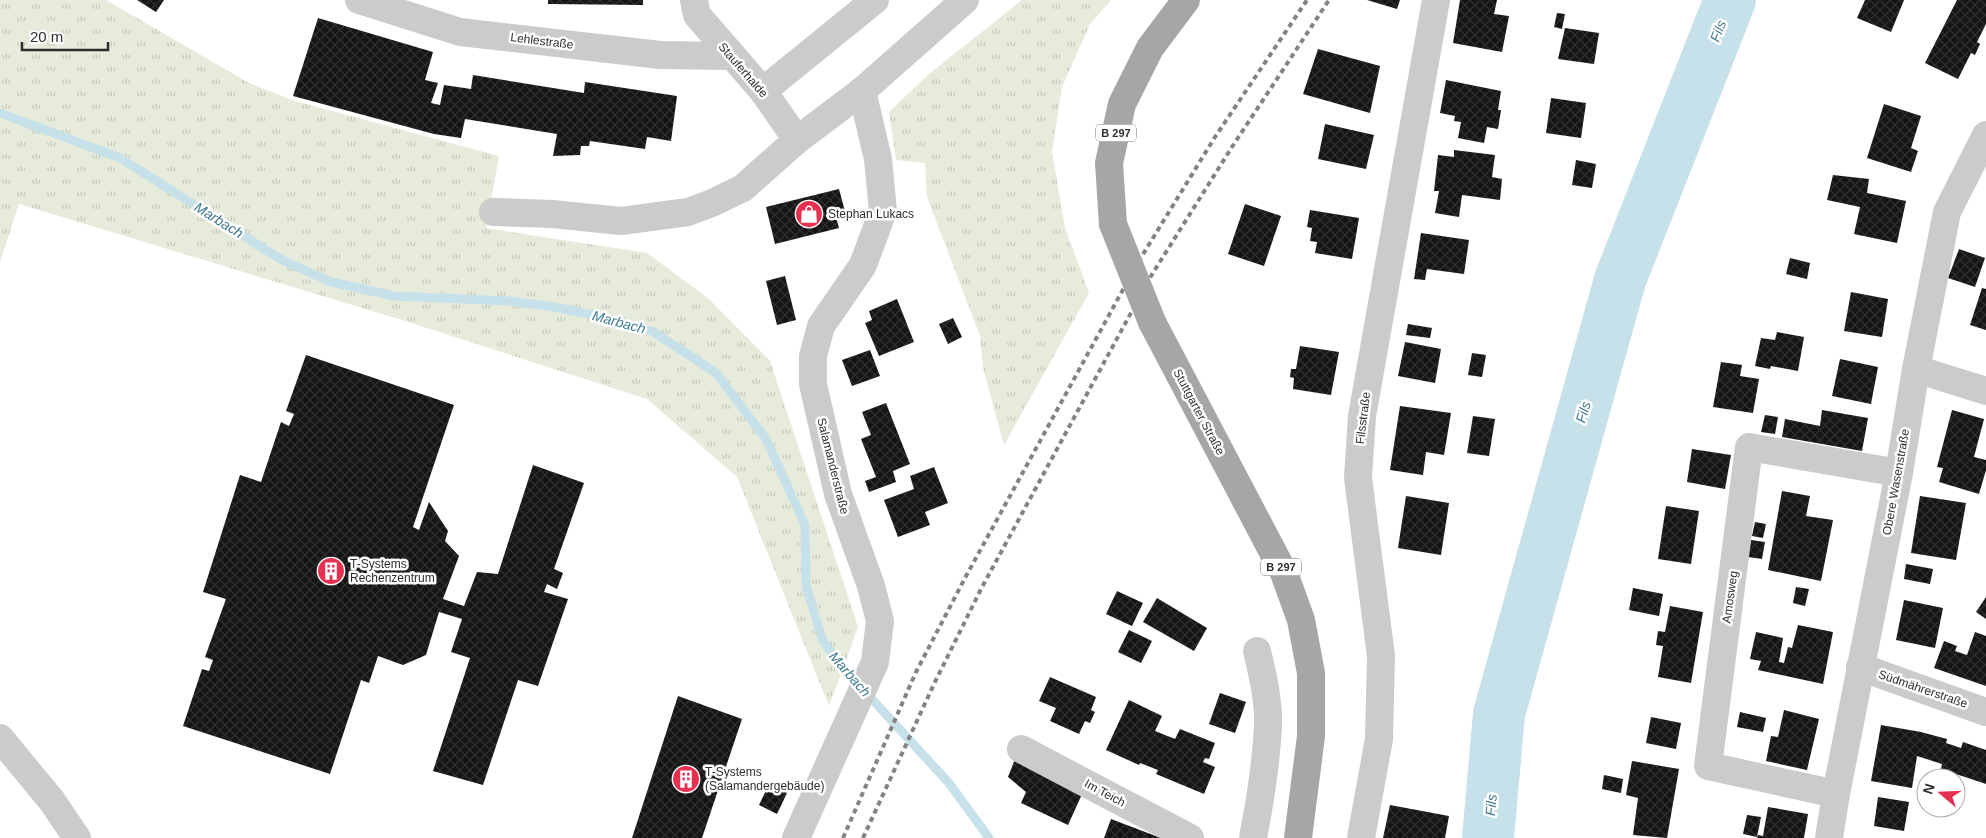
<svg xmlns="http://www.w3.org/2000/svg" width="1986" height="838" viewBox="0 0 1986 838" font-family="Arial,sans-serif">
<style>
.grass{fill:url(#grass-tufts)}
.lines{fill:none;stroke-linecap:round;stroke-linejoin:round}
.stream{stroke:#c7e1eb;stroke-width:9}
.river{stroke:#c7e1eb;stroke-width:52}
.building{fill:url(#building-cross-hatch)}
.minor{stroke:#cbcbcb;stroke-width:28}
.tertiary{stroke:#cbcbcb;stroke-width:28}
.primary{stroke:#a6a6a6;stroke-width:28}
.rail{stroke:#838383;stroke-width:4;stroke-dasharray:5 4;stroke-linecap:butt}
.primary-bridge{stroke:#a6a6a6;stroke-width:28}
.labels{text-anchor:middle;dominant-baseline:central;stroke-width:5;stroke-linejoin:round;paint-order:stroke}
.shield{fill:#fff;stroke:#6d6d6d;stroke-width:1}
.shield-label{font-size:11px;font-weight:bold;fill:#2e2e2e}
.street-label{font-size:12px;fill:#2e2e2e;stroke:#fff}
.poi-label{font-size:12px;fill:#2e2e2e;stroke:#fff;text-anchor:start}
.water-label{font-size:14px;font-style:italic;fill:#3c788f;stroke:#fff}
</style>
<defs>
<pattern id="grass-tufts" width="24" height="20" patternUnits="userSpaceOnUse" patternTransform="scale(1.25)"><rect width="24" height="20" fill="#e6ebdb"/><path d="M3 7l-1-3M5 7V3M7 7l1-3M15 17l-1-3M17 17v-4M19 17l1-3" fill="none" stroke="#c6cabc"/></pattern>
<pattern id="building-cross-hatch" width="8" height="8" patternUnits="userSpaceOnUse" patternTransform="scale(1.25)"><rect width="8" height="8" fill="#151515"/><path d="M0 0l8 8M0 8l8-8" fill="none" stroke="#2f2f2f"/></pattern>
</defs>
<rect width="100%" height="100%" fill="#fff"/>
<g class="grass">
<polygon points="0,0 106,0 249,83 295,101 499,156 486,228 647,253 709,299 770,361 858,627 829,706 737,477 647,399 402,320 19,204 0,262"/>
<polygon points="1022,0 1111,0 1090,24 1062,87 1052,152 1065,228 1089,293 1004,445 983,368 980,336 927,197 925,163 896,160 889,112 929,74"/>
</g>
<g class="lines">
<polyline class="stream" points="0,113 120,158 282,260 331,282 394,296 509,301 554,307 599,316 652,331 716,373 766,439 805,525 806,585 822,639 837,661 949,783 989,838"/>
<polyline class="river" points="1488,838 1499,714 1620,280 1730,0"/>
</g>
<g class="building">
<polygon points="137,0 164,0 156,12"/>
<polygon points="548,0 643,0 643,5 548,4"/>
<polygon points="1367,0 1400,0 1397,9"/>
<polygon points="1460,0 1497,0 1494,14 1509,16 1502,52 1453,43"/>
<polygon points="1865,0 1904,0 1891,32 1857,18"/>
<polygon points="1957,0 1986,0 1986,24 1977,42 1980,44 1975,55 1971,53 1958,79 1925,63"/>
<polygon points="1557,13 1565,14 1562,29 1554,27"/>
<polygon points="318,18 433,52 425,80 438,83 431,103 440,105 444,85 471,89 473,75 584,93 585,82 677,96 671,141 647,137 645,149 590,141 589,146 581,146 580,155 553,156 557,134 465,119 461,138 434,134 293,96"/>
<polygon points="1565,28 1599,33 1594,64 1558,59"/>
<polygon points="1318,49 1380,66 1370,113 1303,94"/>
<polygon points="1446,80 1501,91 1498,110 1501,110 1498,129 1487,127 1484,143 1458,138 1461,122 1454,121 1455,116 1440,113"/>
<polygon points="1551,98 1586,103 1581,138 1546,133"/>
<polygon points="1884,104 1921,116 1911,148 1918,151 1911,172 1867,158"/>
<polygon points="1325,124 1374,135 1366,169 1318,159"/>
<polygon points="1454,150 1495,155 1492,177 1502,179 1500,200 1462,195 1459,217 1435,213 1439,191 1434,191 1438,155 1454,157"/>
<polygon points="1576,160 1596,164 1592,188 1572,185"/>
<polygon points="1833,175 1869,179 1867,193 1906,201 1897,243 1854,234 1860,207 1827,200"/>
<polygon points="839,189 846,215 836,217 839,228 775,244 766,207"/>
<polygon points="1245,204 1281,216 1264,266 1228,254"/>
<polygon points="1310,210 1359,218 1352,259 1315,253 1317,242 1310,241 1312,228 1307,227"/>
<polygon points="1421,233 1469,240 1464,274 1427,269 1425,280 1414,279"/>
<polygon points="1959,249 1985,258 1975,287 1948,278"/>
<polygon points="1790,258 1810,263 1807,279 1786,274"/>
<polygon points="785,276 796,320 777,325 766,281"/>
<polygon points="1982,288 1986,289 1986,330 1970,325"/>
<polygon points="1851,292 1888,299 1882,337 1844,331"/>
<polygon points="897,299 914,342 879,356 865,323 872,320 869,311"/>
<polygon points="953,318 962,337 948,344 939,324"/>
<polygon points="1408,324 1432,328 1430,338 1406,335"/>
<polygon points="1777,332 1804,337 1798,371 1771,366 1770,369 1755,366 1761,338 1775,340"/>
<polygon points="1405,342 1441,349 1435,383 1398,376"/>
<polygon points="1300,346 1339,352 1331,395 1293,389 1294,378 1290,377 1291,369 1296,369"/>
<polygon points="870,350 880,376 852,386 842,360"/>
<polygon points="1472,353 1486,355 1482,377 1468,375"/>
<polygon points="306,355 454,405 413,527 419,530 429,502 448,531 445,541 459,556 443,599 464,606 477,572 498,574 533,465 584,483 554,569 563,573 557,589 547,584 544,592 568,599 538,686 518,680 483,785 433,771 470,658 451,652 462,619 439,612 426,655 403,665 378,656 369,683 361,680 330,774 183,726 202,669 209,671 213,660 205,657 226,599 203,592 240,475 261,482 281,422 289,426 294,414 286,411"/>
<polygon points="1840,359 1878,367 1871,404 1832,396"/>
<polygon points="1721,362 1742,365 1740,376 1759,379 1753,413 1713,407"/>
<polygon points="886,403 910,464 893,471 896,482 869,492 865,481 876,477 861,439 871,435 862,412"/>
<polygon points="1400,406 1451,413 1444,455 1426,452 1423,475 1390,470"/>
<polygon points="1822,410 1868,418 1862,451 1782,437 1785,419 1820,426"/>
<polygon points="1952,410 1984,419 1974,457 1986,460 1986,470 1979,494 1939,482 1943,468 1937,467"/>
<polygon points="1765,415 1778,417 1775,434 1761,432"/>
<polygon points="1473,416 1495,419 1489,456 1467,453"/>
<polygon points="1692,449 1731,455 1725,489 1687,482"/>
<polygon points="934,467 948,503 925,512 930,525 898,537 884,500 914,489 910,476"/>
<polygon points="1782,491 1810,496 1806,516 1833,520 1821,581 1768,570"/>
<polygon points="1406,496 1449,503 1441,555 1398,548"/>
<polygon points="1920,496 1966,503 1956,560 1911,553"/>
<polygon points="1666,506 1699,511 1691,564 1658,559"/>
<polygon points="1755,522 1766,524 1763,538 1752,536"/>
<polygon points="1751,540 1765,542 1762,559 1748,557"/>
<polygon points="1906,564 1933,569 1930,584 1904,579"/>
<polygon points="1796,587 1809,589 1805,606 1793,603"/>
<polygon points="1633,588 1663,594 1659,616 1629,610"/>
<polygon points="1117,591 1143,603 1132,626 1106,614"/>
<polygon points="1986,597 1986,619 1976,612"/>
<polygon points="1157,598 1207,628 1194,651 1143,622"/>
<polygon points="1904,600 1943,608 1935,648 1896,640"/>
<polygon points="1670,606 1703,612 1691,683 1658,677 1663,646 1656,645 1658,631 1665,632"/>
<polygon points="1798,625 1833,632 1823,684 1758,670 1761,661 1750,659 1756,632 1783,638 1779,662 1784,663 1788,647 1792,648"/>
<polygon points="1129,630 1152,641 1141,663 1118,652"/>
<polygon points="1975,632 1986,636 1986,686 1934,668 1944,641 1957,646 1955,651 1967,655"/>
<polygon points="1050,677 1096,697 1091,710 1095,712 1090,723 1085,721 1079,734 1050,721 1056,708 1039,701"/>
<polygon points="1220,693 1246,702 1235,733 1209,724"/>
<polygon points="678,696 742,719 702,838 632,838"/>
<polygon points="1129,700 1162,716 1155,731 1175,739 1180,729 1215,743 1209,759 1205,758 1203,762 1215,767 1204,794 1156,774 1158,770 1140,763 1139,765 1106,750"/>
<polygon points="1784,710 1819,719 1807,770 1766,761 1771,736 1778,737"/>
<polygon points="1740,712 1766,718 1763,732 1737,727"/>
<polygon points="1651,717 1681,723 1676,749 1646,743"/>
<polygon points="1881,725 1921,732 1947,739 1946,743 1961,748 1963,742 1986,750 1986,784 1941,769 1942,764 1917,756 1912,788 1871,781"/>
<polygon points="1015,759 1083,792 1068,825 1021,803 1026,792 1008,777"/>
<polygon points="1632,761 1679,769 1667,838 1633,835 1638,798 1626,795"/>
<polygon points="1604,775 1623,779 1621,793 1602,789"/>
<polygon points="769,784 787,793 777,814 759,805"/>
<polygon points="1878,797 1909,802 1904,831 1874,826"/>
<polygon points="1390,805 1449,816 1445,838 1383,838"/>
<polygon points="1768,807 1808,814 1804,838 1757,838 1758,835 1763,836"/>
<polygon points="1747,815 1761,817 1757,837 1743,834"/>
<polygon points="1111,819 1161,838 1104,838"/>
</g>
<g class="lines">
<g class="minor">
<polyline points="359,0 460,32 660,55 730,56"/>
<polyline points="694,0 697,15 763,91 797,140"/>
<polyline points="763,91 875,0"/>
<polyline points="493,212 552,214 621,221 688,212 712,203 743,188 797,140 862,91 965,0"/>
<polyline points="1916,369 1986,391"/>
<polyline points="1860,667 1986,712"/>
<polyline points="1021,749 1190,838"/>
<polyline points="1836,794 1708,766 1749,447 1899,473"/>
<polyline points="796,838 875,662 880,621 871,586 838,494 813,384 813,356 821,326 863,265 883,211 878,159 862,91"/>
<path d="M1253 838C1260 802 1266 764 1268 727 1269 702 1263 676 1257 651"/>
<polyline points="1361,838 1379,739 1381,656 1358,478 1362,416 1436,0"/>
<polyline points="1829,838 1836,794 1899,473 1916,369 1947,212 1986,135"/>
</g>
<polyline class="tertiary" points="0,738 52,801 77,838"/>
<g class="primary">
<polyline points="1113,224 1109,163 1122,104 1150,48 1186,0"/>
<polyline points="1152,322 1284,573 1301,620 1311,673 1311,736 1298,838"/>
</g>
<g class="rail">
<polyline points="843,838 916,672 965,578 1137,264 1215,137 1307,0"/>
<polyline points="863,838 934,684 981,589 1151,276 1232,147 1329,0"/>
</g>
<polyline class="primary-bridge" points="1113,224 1152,322"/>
</g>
<defs>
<g id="shop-disc" transform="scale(1.4375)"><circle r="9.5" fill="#e53050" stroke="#fff"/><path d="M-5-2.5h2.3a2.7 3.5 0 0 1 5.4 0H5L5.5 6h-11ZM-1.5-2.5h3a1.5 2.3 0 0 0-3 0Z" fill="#fff"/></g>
<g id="building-disc" transform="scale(1.4375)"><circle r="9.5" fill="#e53050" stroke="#fff"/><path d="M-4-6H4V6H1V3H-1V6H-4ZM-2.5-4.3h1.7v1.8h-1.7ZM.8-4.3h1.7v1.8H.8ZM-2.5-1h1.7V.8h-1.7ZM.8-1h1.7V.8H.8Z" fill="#fff"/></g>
</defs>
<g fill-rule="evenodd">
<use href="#shop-disc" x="809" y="214"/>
<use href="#building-disc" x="331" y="571"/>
<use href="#building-disc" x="686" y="779"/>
</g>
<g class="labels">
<g class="shield">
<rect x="1096" y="124.5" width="40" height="17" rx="4"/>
<rect x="1261" y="558.5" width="40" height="17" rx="4"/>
</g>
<g class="shield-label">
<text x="1116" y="133">B 297</text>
<text x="1281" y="567">B 297</text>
</g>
<g class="street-label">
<text transform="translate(542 41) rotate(7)">Lehlestraße</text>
<text transform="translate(743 70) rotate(49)">Stauferhalde</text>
<text transform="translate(1199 412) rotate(62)">Stuttgarter Straße</text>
<text transform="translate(1363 418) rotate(-83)">Filsstraße</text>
<text transform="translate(833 466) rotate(76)">Salamanderstraße</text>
<text transform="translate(1896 482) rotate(-80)">Obere Wasenstraße</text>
<text transform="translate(1730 597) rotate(-82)">Amosweg</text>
<text transform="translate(1923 689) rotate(19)">Südmährerstraße</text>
<text transform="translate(1105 793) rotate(28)">Im Teich</text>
</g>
<g class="poi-label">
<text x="828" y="214">Stephan Lukacs</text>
<text x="350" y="564">T-Systems<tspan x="350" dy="14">Rechenzentrum</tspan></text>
<text x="705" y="772">T-Systems<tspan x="705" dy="14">(Salamandergebäude)</tspan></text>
</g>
<g class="water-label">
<text transform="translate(1718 31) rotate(-69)">Fils</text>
<text transform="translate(219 220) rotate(32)">Marbach</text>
<text transform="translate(619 322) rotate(15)">Marbach</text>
<text transform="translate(1583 412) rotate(-74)">Fils</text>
<text transform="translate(850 674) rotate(49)">Marbach</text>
<text transform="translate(1491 805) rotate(-85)">Fils</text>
</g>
</g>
<g transform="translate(1941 793) rotate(289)"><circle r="24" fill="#ffffff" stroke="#ababab"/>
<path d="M0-4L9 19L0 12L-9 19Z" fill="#e53050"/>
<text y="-8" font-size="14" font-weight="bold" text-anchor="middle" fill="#2e2e2e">N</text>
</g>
<path d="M22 42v8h86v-8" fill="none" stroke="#2e2e2e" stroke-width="2.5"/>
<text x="30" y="42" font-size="15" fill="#2e2e2e" stroke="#ffffff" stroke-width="4" paint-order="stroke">20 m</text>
</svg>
